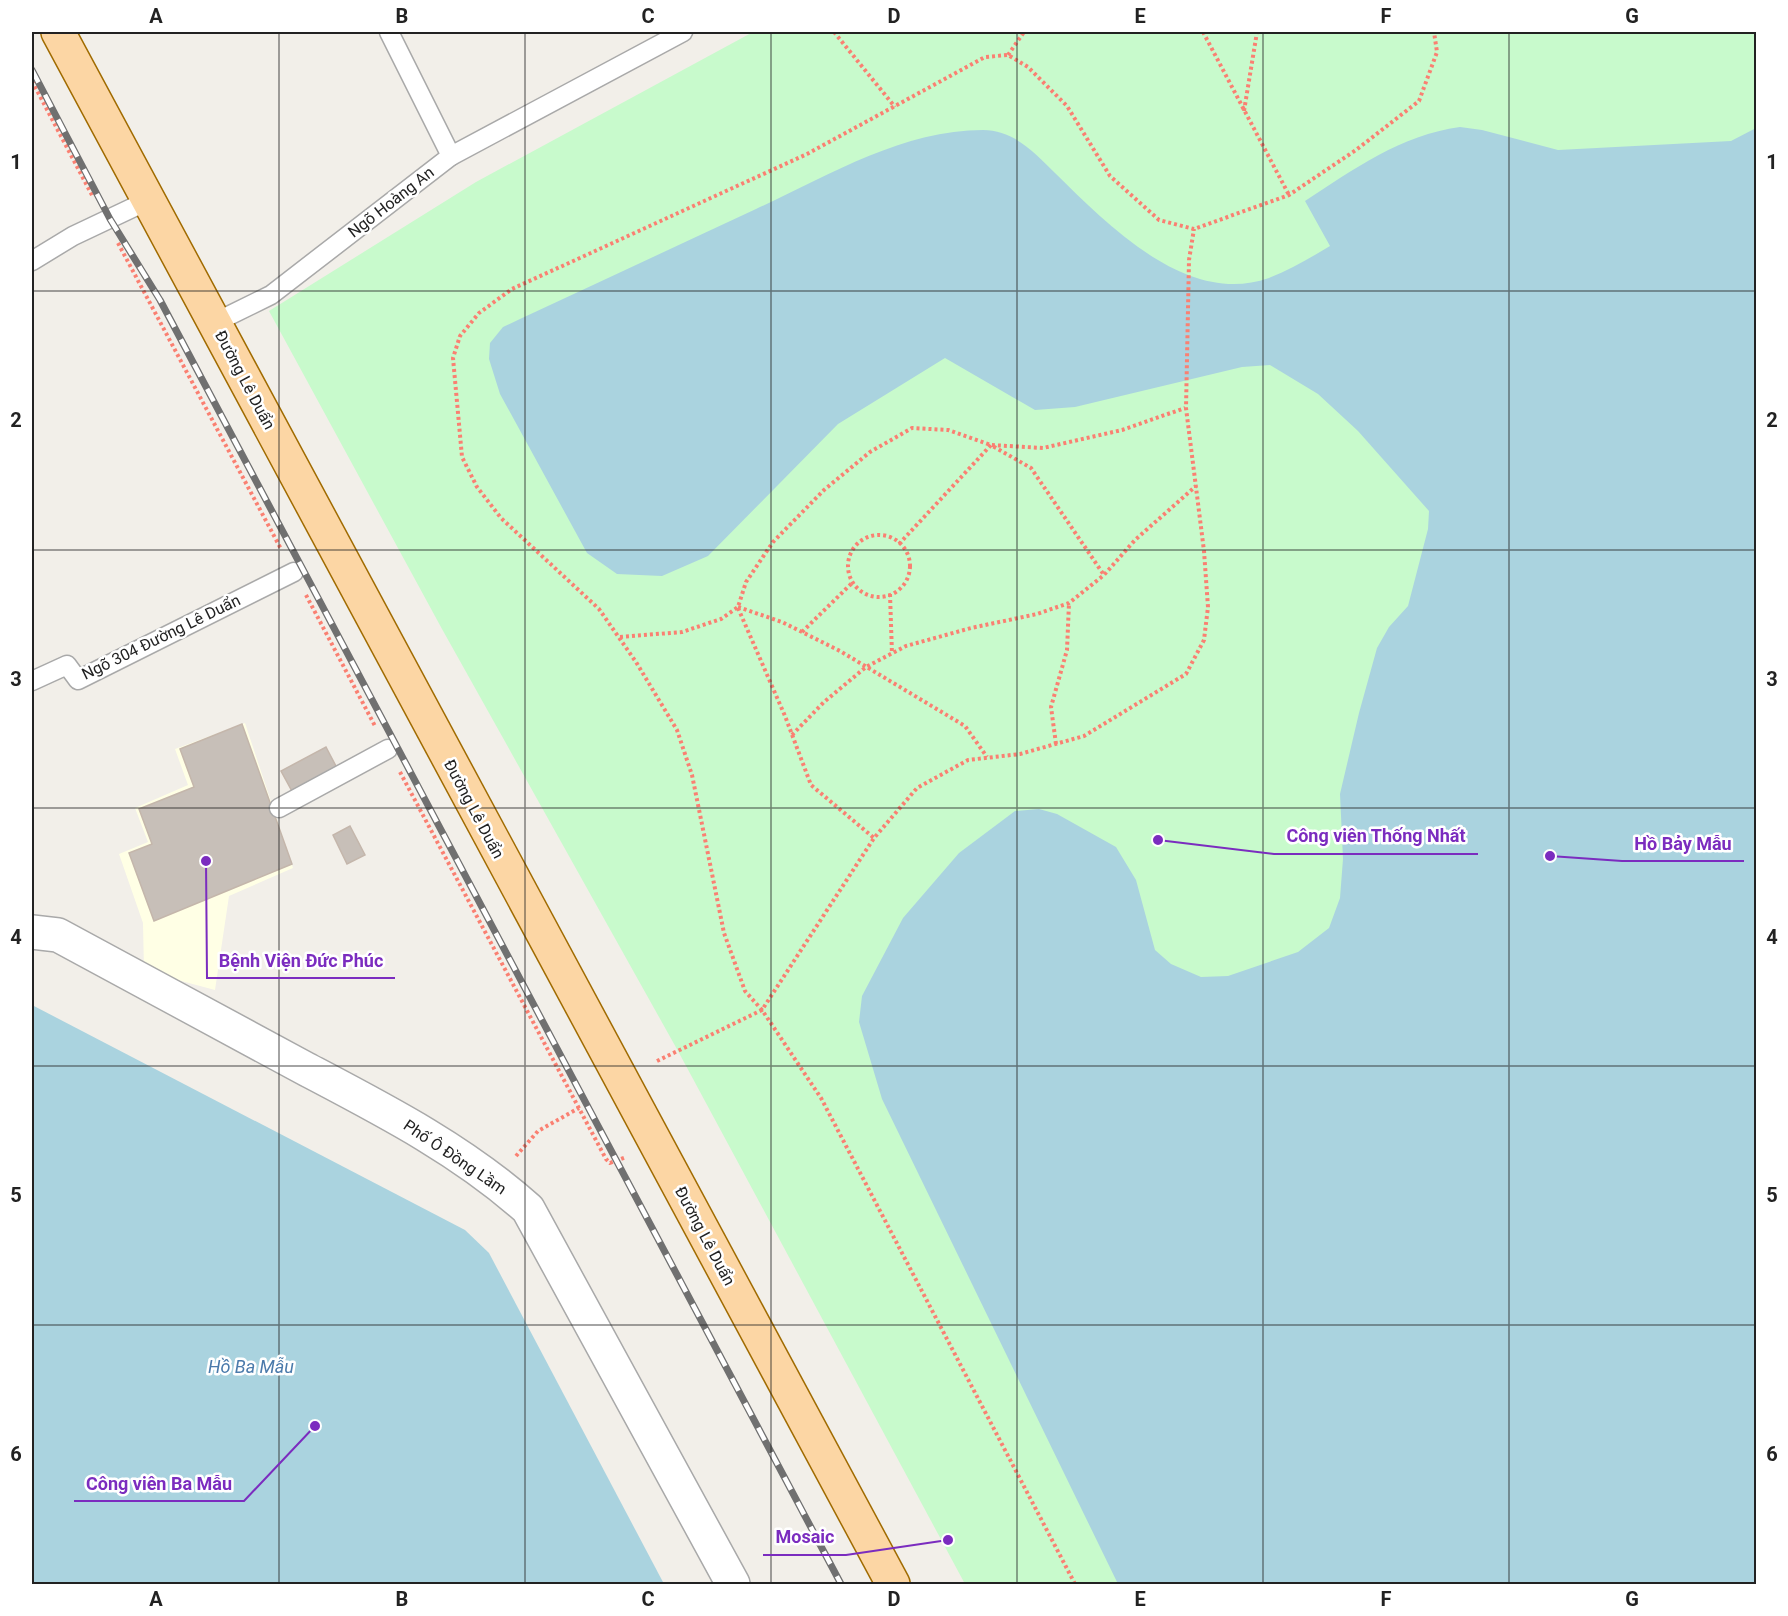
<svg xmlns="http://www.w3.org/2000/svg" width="1788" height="1616" viewBox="0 0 1788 1616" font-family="Roboto,sans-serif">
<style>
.education{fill:#ffffe5}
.park{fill:#c8facc}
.water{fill:#aad3df}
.building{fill:#c7bfb8;stroke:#c4b6ab;stroke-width:1.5}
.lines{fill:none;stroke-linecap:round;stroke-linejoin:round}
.service-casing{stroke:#a9a9a9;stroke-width:21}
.minor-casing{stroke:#a9a9a9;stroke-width:36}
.primary-casing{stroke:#a06b00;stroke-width:36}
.path{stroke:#fa8072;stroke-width:4;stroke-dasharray:3 3;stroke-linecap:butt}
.service{stroke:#fff;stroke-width:18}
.minor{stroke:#fff;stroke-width:33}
.primary{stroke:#fcd6a4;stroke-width:33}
.rail-casing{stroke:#707070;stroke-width:7}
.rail{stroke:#fff;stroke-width:4.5;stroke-dasharray:14;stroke-linecap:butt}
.grid{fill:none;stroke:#222;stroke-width:1.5;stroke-opacity:0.55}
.labels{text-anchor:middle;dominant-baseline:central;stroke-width:5;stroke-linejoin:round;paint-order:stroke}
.street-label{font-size:16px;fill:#222;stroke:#fff}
.water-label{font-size:18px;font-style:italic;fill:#4a7aab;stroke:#fff}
.leader{fill:none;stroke:#7b2cbf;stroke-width:2}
.callout-dot{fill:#7b2cbf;stroke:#fff;stroke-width:2}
.callout-label{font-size:18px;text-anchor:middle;font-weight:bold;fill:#7b2cbf;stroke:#fff;stroke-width:5;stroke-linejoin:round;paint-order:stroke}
.neatline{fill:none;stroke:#222;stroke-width:2}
.grid-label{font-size:20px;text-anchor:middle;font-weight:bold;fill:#222}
</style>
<rect width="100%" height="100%" fill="#f2efe9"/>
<polygon class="education" points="245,723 293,868 229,896 215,990 144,971 143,923 119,854 148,842 135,808 188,785 175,749"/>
<polygon class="park" points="753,32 1756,32 1756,1584 965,1584 678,1051 442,629 269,311 476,182"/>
<g class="water">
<path d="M1460 127 1482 130 1558 150 1731 141 1756 128V1584H1118L882 1099 859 1022 862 996 903 918 959 853 1015 811 1039 809 1057 814 1116 847 1136 880 1155 950 1171 964 1201 977 1228 976 1298 952 1329 928 1340 898 1343 859 1340 794 1359 713 1377 648 1389 627 1408 606 1428 529 1429 511 1358 431 1318 394 1270 365 1242 367 1075 407 1035 410 945 358 838 424 708 556 662 576 617 574 587 553 500 394 489 359 490 343 503 327 520 319C599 282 677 246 756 209 828 176 902 130 983 130 1014 130 1035 153 1055 173 1108 225 1187 307 1269 278 1290 270 1310 258 1330 246L1305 201C1354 169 1401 135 1460 127Z"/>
<polygon points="32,1005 465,1230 489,1253 664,1584 32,1584"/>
</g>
<g class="building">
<polygon points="242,724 292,864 154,921 129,853 152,844 139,809 194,787 180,749"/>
<polygon points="326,747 338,770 293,793 281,771"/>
<polygon points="350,826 365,855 347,864 333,835"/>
</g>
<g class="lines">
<g class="service-casing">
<g id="service">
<polyline points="451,156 683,32"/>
<polyline points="32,261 73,236 149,200"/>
<polyline points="214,323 271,295 451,156 389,32"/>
<polyline points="32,681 67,665 78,680 294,572"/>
<polyline points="279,808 388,749"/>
</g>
</g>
<g class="minor-casing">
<path id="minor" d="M32 932 58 935C141 980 223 1024 306 1069 384 1110 462 1150 528 1209L733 1584"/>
</g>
<g class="primary-casing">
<polyline id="primary" points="58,32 893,1584"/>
</g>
<g class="path">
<polyline points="834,32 895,107"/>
<polyline points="1203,32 1289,195"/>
<polyline points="1008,55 1024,32"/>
<polyline points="32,81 93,197"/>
<polyline points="1244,111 1257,32"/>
<polyline points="118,243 281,549"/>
<circle cx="879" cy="566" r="31"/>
<polyline points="899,544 991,445 1031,468 1104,575"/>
<polyline points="890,594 892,654"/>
<polyline points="306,595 375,726"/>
<polyline points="738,607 782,622 840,651 965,726 987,757"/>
<polyline points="738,608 785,716 811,785 874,838"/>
<polyline points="802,632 852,583"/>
<polyline points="620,637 682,632 721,619 738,607 746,582 773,542 824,490 870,452 912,428 948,430 991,445 1043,448 1122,430 1185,408"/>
<polyline points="792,735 824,702 866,667 906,646 971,628 1037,614 1069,603 1104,575 1135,540 1196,486"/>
<polyline points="1056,744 1051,707 1067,650 1069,603"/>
<polyline points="400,772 606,1159 610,1163 626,1157"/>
<polyline points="657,1061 762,1010 874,838 917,788 968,760 1020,754 1084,736 1186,674 1204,640 1208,607 1204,551 1186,408 1189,260 1194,229"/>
<polyline points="516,1156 538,1131 579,1108"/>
<polyline points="1075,1584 821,1098 762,1010 745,991 724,933 692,775 677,730 636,662 599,609 501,518 477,487 462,457 453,358 460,336 479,313 512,289 807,154 985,57 1008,55 1028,67 1067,106 1110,176 1159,220 1194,229 1289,195 1356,150 1419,101 1437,52 1434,32"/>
</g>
<use href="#service" class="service"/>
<use href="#minor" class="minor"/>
<use href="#primary" class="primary"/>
<g class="rail-casing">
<polyline id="rail" points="32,70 110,219 160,300 841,1584"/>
</g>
<use href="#rail" class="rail"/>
</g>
<path class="grid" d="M279 32V1584M525 32V1584M771 32V1584M1017 32V1584M1263 32V1584M1509 32V1584M32 291H1756M32 550H1756M32 808H1756M32 1066H1756M32 1325H1756"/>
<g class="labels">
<g class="street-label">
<text transform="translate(391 202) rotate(-38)">Ngõ Hoàng An</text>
<text transform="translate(245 380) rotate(62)">Đường Lê Duẩn</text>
<text transform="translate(161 637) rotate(-26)">Ngõ 304 Đường Lê Duẩn</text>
<text transform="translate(474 809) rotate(62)">Đường Lê Duẩn</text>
<text transform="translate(455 1157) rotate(34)">Phố Ô Đồng Lầm</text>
<text transform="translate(705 1236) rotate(62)">Đường Lê Duẩn</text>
</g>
<g class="water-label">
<text x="251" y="1366">Hồ Ba Mẫu</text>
</g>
</g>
<path class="leader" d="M1158 840L1274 854H1478M1550 856L1622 861H1744M206 861L207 978H395M315 1426L244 1501H74M948 1540L846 1555H763"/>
<g class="callout-dot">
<circle cx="1158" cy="840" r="6"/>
<circle cx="1550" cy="856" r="6"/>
<circle cx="206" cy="861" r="6"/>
<circle cx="315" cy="1426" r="6"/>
<circle cx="948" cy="1540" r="6"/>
</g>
<g class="callout-label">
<text x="1376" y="842">Công viên Thống Nhất</text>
<text x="1683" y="850">Hồ Bảy Mẫu</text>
<text x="301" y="967">Bệnh Viện Đức Phúc</text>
<text x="159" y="1490">Công viên Ba Mẫu</text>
<text x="805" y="1543">Mosaic</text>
</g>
<rect width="1788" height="1616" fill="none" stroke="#ffffff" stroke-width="66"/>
<rect x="33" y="33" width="1722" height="1550" class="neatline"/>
<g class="grid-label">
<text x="156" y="23">A</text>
<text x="402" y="23">B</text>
<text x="648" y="23">C</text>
<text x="894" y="23">D</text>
<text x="1140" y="23">E</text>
<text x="1386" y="23">F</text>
<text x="1632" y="23">G</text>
<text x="16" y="169">1</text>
<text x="1772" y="169">1</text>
<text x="16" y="427">2</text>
<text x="1772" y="427">2</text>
<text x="16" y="686">3</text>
<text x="1772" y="686">3</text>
<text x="16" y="944">4</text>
<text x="1772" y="944">4</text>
<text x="16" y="1202">5</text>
<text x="1772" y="1202">5</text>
<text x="16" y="1461">6</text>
<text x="1772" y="1461">6</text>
<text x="156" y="1606">A</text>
<text x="402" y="1606">B</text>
<text x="648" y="1606">C</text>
<text x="894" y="1606">D</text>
<text x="1140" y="1606">E</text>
<text x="1386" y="1606">F</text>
<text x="1632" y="1606">G</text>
</g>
</svg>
